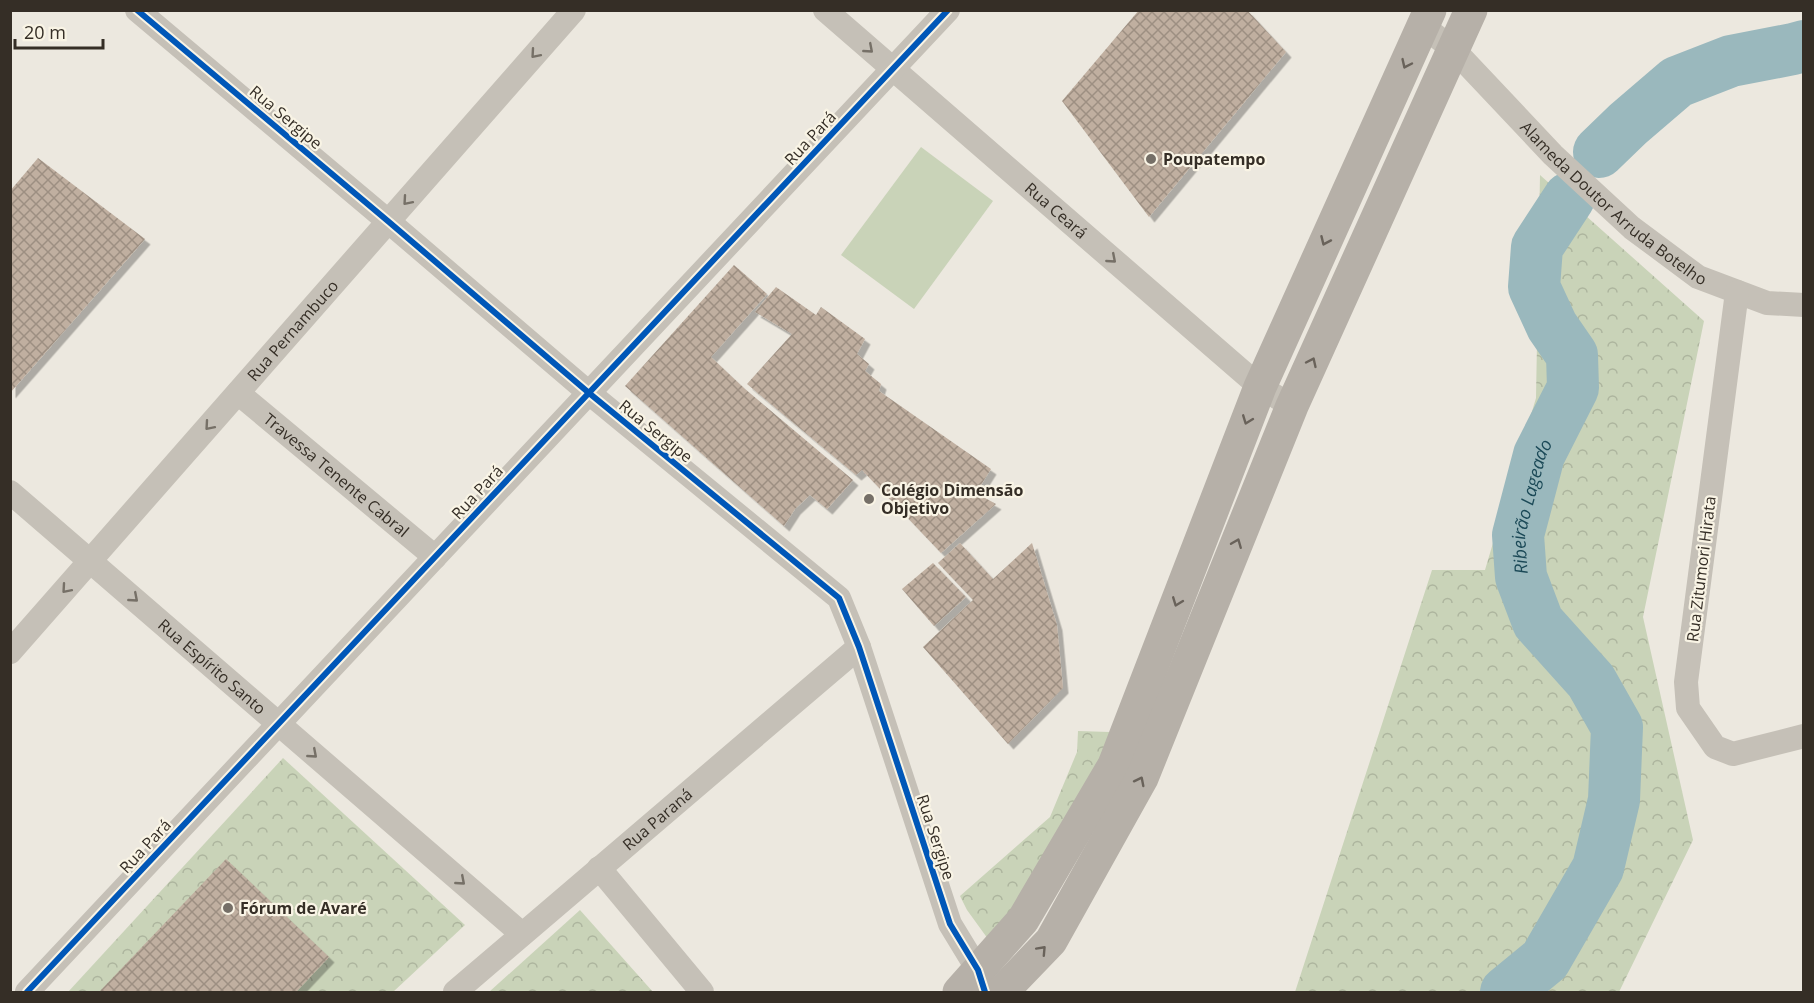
<svg xmlns="http://www.w3.org/2000/svg" width="1814" height="1003" viewBox="0 0 1814 1003" font-family="'Open Sans',sans-serif">
<style>
.green{fill:#c9d3b8}
.forest{fill:url(#forest-crowns)}
.lines{fill:none;stroke-linecap:round;stroke-linejoin:round}
.river{stroke:#9ab8bd;stroke-width:52}
.building{fill:url(#building-cross-hatch);filter:url(#shadow)}
.street{stroke:#c5c0b7;stroke-width:24}
.secondary{stroke:#b6b0a8;stroke-width:33}
.cycleway-casing{stroke:#f9f4e5;stroke-width:10}
.cycleway{stroke:#0057b8;stroke-width:6}
.oneway{stroke:#767067}
.oneway2{stroke:#69625a}
.poi-dot{fill:#756f67;stroke:#f9f4e5;stroke-width:2}
.labels{text-anchor:middle;dominant-baseline:central;stroke-width:4.5;stroke-linejoin:round;paint-order:stroke}
.street-label{font-size:16px;fill:#352e26;stroke:#f9f4e5}
.poi-label{font-size:16px;font-weight:bold;fill:#352e26;stroke:#f9f4e5;text-anchor:start}
.water-label{font-size:18px;font-style:italic;fill:#1b4957;stroke:#f9f4e5}
</style>
<defs>
<pattern id="forest-crowns" width="20" height="18" patternUnits="userSpaceOnUse" patternTransform="scale(1.5)"><rect width="20" height="18" fill="#c9d3b8"/><path d="M2 6a3 3 0 1 1 6 0M12 15a3 3 0 1 1 6 0" fill="none" stroke="#adb59e"/></pattern>
<pattern id="building-cross-hatch" width="8" height="8" patternUnits="userSpaceOnUse" patternTransform="scale(1.5)"><rect width="8" height="8" fill="#c0afa0"/><path d="M0 0l8 8M0 8l8-8" fill="none" stroke="#9d8f82"/></pattern>
<filter id="shadow"><feDropShadow dx="5.5" dy="5.5" stdDeviation="0" flood-color="#0004"/></filter>
</defs>
<rect width="100%" height="100%" fill="#ece8df"/>
<polygon class="green" points="921,147 993,201 914,309 841,255"/>
<g class="forest">
<polygon points="1540,175 1704,321 1643,617 1693,840 1619,992 1295,992 1432,570 1485,570 1536,398"/>
<polygon points="1078,731 1110,732 1104,751 1014,906 988,939 967,910 960,896 1050,817 1077,752"/>
<polygon points="283,758 465,925 393,992 68,992"/>
<polygon points="580,910 653,992 489,992"/>
</g>
<g class="lines">
<g class="river">
<polyline points="1599,152 1628,124 1677,82 1731,61 1793,49 1804,46"/>
<path id="s1" d="M1506 992 1545 960 1598 868 1614 800 1617 727 1591 681 1538 622 1521 577 1518 535 1539 455 1573 388 1572 355 1552 326 1534 287 1537 247 1569 198"/>
</g>
</g>
<g class="building">
<polygon points="1139,10 1247,10 1286,52 1149,217 1062,101"/>
<polygon points="38,158 145,239 10,393 10,191"/>
<polygon points="734,265 767,294 711,357 745,389 853,480 827,509 810,495 795,509 784,526 625,386"/>
<polygon points="776,287 816,315 821,307 865,339 857,354 869,364 865,371 881,384 879,391 991,469 976,493 996,504 941,553 862,470 856,475 747,384 792,334 755,312"/>
<polygon points="960,543 993,579 1032,543 1057,625 1063,688 1008,744 923,647 973,600 938,563"/>
<polygon points="933,563 966,597 934,626 902,589"/>
<polygon points="226,859 329,957 296,992 99,992"/>
</g>
<g class="lines">
<g class="street">
<polyline points="137,10 389,222 589,393 839,598 859,647 950,924 978,970 985,992"/>
<path id="s2" d="M825 10 1260 387 1292 406"/>
<path id="s3" d="M1423 26 1454 50 1553 155 1632 228 1698 277 1767 303 1804 305"/>
<polyline points="1737,292 1686,682 1688,708 1715,747 1733,754 1804,736"/>
<path id="s4" d="M238 393 435 557"/>
<path id="s5" d="M10 492 522 934"/>
<path id="s6" d="M10 652 574 10"/>
<polyline points="599,868 702,992"/>
<polyline points="27,992 948,10"/>
<path id="s7" d="M455 992 859 647"/>
</g>
<g class="secondary">
<polyline points="959,992 1023,920 1114,765 1260,387 1430,10"/>
<polyline points="1002,992 1051,941 1142,778 1292,406 1471,10"/>
</g>
<g class="cycleway-casing">
<g id="cycleway">
<polyline points="137,10 389,222 589,393 839,598 859,647 950,924 978,970 985,992"/>
<polyline points="27,992 948,10"/>
</g>
</g>
<use href="#cycleway" class="cycleway"/>
</g>
<defs><path id="oneway-chevron" d="M-2-3.5L2.5 0L-2 3.5" fill="none" stroke-width="1.6" stroke-linecap="round" stroke-linejoin="round" transform="scale(1.5)"/></defs>
<g class="oneway">
<use href="#oneway-chevron" transform="translate(869 49) rotate(41)"/>
<use href="#oneway-chevron" transform="translate(535 54) rotate(131)"/>
<use href="#oneway-chevron" transform="translate(407 201) rotate(131)"/>
<use href="#oneway-chevron" transform="translate(1112 259) rotate(41)"/>
<use href="#oneway-chevron" transform="translate(209 426) rotate(131)"/>
<use href="#oneway-chevron" transform="translate(66 589) rotate(131)"/>
<use href="#oneway-chevron" transform="translate(134 598) rotate(41)"/>
<use href="#oneway-chevron" transform="translate(313 754) rotate(41)"/>
<use href="#oneway-chevron" transform="translate(461 881) rotate(41)"/>
</g>
<g class="oneway2">
<use href="#oneway-chevron" transform="translate(1406 64) rotate(115)"/>
<use href="#oneway-chevron" transform="translate(1325 241) rotate(114)"/>
<use href="#oneway-chevron" transform="translate(1312 362) rotate(-65)"/>
<use href="#oneway-chevron" transform="translate(1247 420) rotate(111)"/>
<use href="#oneway-chevron" transform="translate(1237 543) rotate(-68)"/>
<use href="#oneway-chevron" transform="translate(1177 602) rotate(111)"/>
<use href="#oneway-chevron" transform="translate(1140 781) rotate(-63)"/>
<use href="#oneway-chevron" transform="translate(1042 950) rotate(-47)"/>
</g>
<g class="poi-dot">
<circle cx="1151" cy="159" r="6"/>
<circle cx="869" cy="499" r="6"/>
<circle cx="228" cy="908" r="6"/>
</g>
<g class="labels">
<g class="street-label">
<text transform="translate(286 117) rotate(40)">Rua Sergipe</text>
<text transform="translate(810 138) rotate(-47)">Rua Pará</text>
<text stroke="none"><textPath href="#s3" startOffset="261">Alameda Doutor Arruda Botelho</textPath></text>
<text stroke="none"><textPath href="#s2" startOffset="306">Rua Ceará</textPath></text>
<text stroke="none"><textPath href="#s6" startOffset="428">Rua Pernambuco</textPath></text>
<text transform="translate(656 431) rotate(39)">Rua Sergipe</text>
<text stroke="none"><textPath href="#s4" startOffset="128">Travessa Tenente Cabral</textPath></text>
<text transform="translate(477 492) rotate(-47)">Rua Pará</text>
<text transform="translate(1701 569) rotate(-83)">Rua Zitumori Hirata</text>
<text stroke="none"><textPath href="#s5" startOffset="267">Rua Espírito Santo</textPath></text>
<text stroke="none"><textPath href="#s7" startOffset="266">Rua Paraná</textPath></text>
<text transform="translate(936 837) rotate(72)">Rua Sergipe</text>
<text transform="translate(145 846) rotate(-47)">Rua Pará</text>
</g>
<g class="poi-label">
<text x="1163" y="159">Poupatempo</text>
<text x="881" y="490">Colégio Dimensão<tspan x="881" dy="18">Objetivo</tspan></text>
<text x="240" y="908">Fórum de Avaré</text>
</g>
<g class="water-label">
<text stroke="none"><textPath href="#s1" startOffset="552">Ribeirão Lageado</textPath></text>
</g>
</g>
<rect width="1814" height="1003" fill="none" stroke="#352e26" stroke-width="24"/>
<path d="M15 39v9h88v-9" fill="none" stroke="#352e26" stroke-width="3"/>
<text x="24" y="39" font-size="18" fill="#352e26" stroke="#f9f4e5" stroke-width="4.5" paint-order="stroke">20 m</text>
</svg>
